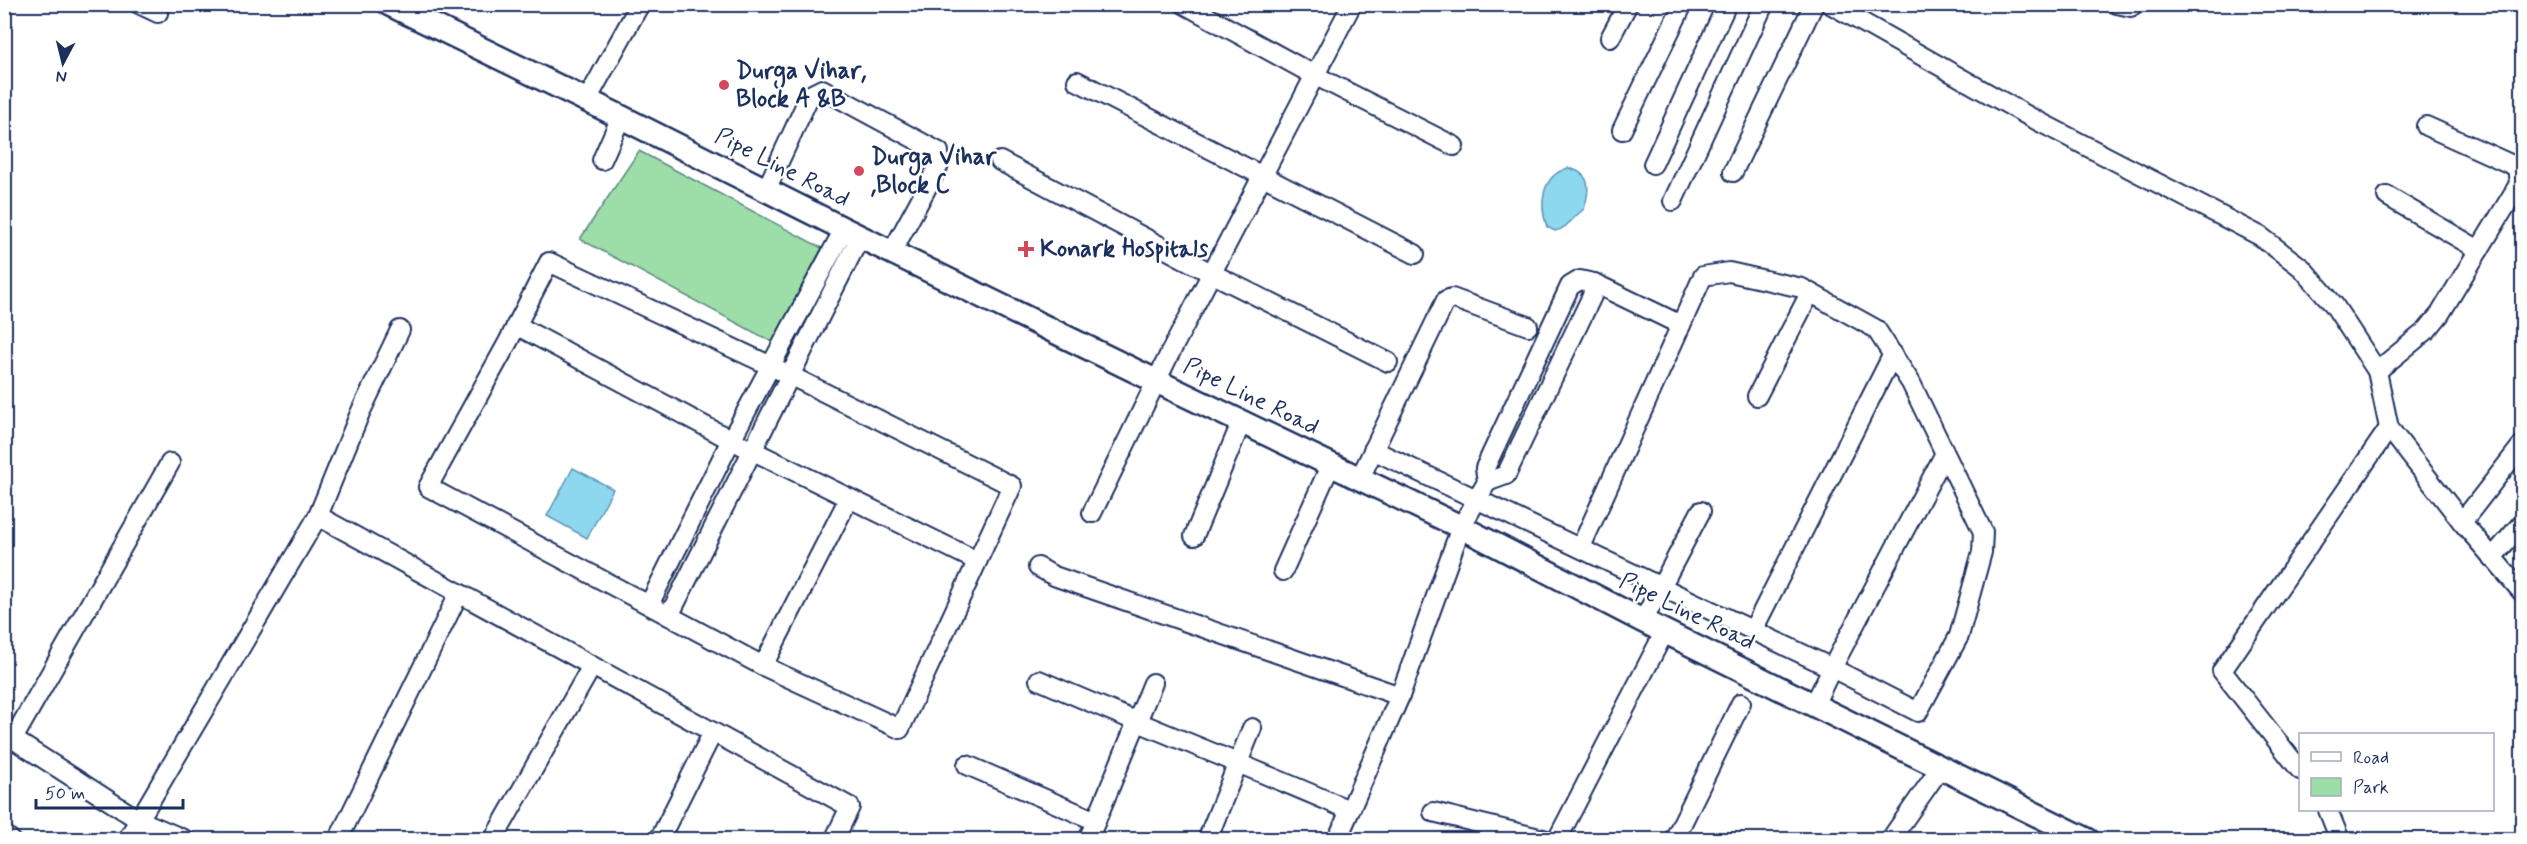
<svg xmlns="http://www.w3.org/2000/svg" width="2527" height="844" viewBox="0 0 2527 844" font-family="Mynerve,sans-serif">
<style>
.green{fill:#9ddea8;stroke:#5c8683;stroke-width:1.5}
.water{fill:#8dd8ee;stroke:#5f94b4;stroke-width:1.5}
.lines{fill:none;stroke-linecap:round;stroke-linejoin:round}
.minor-casing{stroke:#1b2f5e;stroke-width:22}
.tertiary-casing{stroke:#1b2f5e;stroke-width:27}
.minor{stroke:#fff;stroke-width:18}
.tertiary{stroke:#fff;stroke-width:22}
.poi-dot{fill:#d1495b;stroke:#fff;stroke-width:2}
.labels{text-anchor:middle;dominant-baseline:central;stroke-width:5;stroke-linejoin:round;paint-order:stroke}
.poi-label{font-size:24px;font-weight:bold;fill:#1b2f5e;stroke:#fff;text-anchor:start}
.street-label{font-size:24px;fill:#1b2f5e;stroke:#fff}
</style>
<rect width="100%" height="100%" fill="#fff"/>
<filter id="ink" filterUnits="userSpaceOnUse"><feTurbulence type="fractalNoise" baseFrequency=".0167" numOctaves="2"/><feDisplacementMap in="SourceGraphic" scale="12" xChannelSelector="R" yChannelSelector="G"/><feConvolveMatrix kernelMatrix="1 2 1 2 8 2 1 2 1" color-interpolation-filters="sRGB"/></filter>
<g filter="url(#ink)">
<polygon class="green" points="639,151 822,248 772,342 580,239"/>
<g class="water">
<path d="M1568 168C1592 173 1590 190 1584 209 1573 217 1568 228 1555 231L1547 227C1539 204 1541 176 1568 168Z"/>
<polygon points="573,468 613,489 587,538 547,516"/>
</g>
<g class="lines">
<g class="minor-casing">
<g id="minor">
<polyline points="139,4 158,13"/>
<polyline points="1184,4 1314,75 1454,146"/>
<polyline points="1830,4 2030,117 2260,236 2302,268 2334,305 2377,371 2389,428 2462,522 2522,592"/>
<polyline points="2117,4 2131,7 2134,4"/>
<polyline points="1610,38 1628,4"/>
<polyline points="1077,81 1415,254"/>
<polyline points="587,100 640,4"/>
<polyline points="1622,130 1683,4"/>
<polyline points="602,160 621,117"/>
<polyline points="1000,161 1211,273 1388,362"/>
<polyline points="1653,164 1727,4"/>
<polyline points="1733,172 1814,4"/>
<polyline points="766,190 810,95 822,89 939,152 939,165 892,252"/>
<polyline points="2387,196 2479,250"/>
<polyline points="1673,201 1764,4"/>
<polygon points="549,262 771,366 1012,486 900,729 763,666 428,487 508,342"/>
<polyline points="516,325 731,440 977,561"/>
<polyline points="2377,371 2427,330 2440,314 2519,184 2517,167 2426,126"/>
<polyline points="1757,396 1810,293"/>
<polyline points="1373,450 1832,668 1944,455"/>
<polyline points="1359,480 1446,300 1452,298 1528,326"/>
<polyline points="1487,482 1506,475 1592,296 1594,283"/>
<polyline points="1092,513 1169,355 1352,4"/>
<polyline points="318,516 360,413 400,330"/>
<polyline points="2462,522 2522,445"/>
<polyline points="1194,536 1241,423"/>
<polyline points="1581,547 1703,276 1729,272 1802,288 1876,329 1911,383 1983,532 1982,552 1959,636 1918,712 1832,668 1814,705"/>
<polyline points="2492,558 2522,523"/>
<polyline points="1038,567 1054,576 1400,696"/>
<polyline points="1283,571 1330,466"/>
<polyline points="649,605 731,440 844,229"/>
<polyline points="669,616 860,237"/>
<polyline points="1643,621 1701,511"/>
<polyline points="1753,630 1893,354"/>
<polyline points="763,666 849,498"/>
<path d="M1039 680C1141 725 1246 765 1349 810"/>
<polyline points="967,765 1096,821"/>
<polyline points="2300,770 2222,671 2389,428"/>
<polyline points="2328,810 2340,840"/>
<polyline points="1433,812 1547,840"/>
<polyline points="4,834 11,840"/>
<polyline points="127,840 139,820 13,739 170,463"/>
<polyline points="186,840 139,820 318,516 850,807 834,840"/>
<polyline points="338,840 459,593"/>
<polyline points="493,840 592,666"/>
<polyline points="659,840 713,732"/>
<polyline points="1088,840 1153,683"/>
<polyline points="1207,840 1252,728"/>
<polyline points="1337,840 1400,696 1461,527 1487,482 1485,468 1570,286 1580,280 1594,283 1681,325"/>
<polyline points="1557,840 1665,631"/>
<polyline points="1674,840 1741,703"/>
<polyline points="1890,840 1941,767"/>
</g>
</g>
<g class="tertiary-casing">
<polyline id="tertiary" points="389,4 621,117 844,229 1156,381 1461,527 1643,621 2088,840"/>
</g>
<use href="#minor" class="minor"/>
<use href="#tertiary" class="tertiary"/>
</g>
</g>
<g class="poi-dot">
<circle cx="724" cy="85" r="6"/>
<circle cx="859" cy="171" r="6"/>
<path d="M1023 240h6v6h6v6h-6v6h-6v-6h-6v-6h6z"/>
</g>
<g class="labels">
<g class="poi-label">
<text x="736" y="71">Durga Vihar,<tspan x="736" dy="28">Block A &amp;B</tspan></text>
<text x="871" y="157">Durga Vihar<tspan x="871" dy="28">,Block C</tspan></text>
<text x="1040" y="249">Konark Hospitals</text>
</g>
<g class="street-label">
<text transform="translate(782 168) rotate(27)">Pipe Line Road</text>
<text transform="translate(1251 397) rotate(26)">Pipe Line Road</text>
<text transform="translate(1687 612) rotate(26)">Pipe Line Road</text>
</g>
</g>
<rect width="2527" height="844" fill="none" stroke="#fff" stroke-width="24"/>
<rect x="12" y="12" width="2503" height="820" fill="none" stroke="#1b2f5e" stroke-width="2" filter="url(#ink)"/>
<rect x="2299" y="733" width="195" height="78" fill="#ffffff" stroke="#a4acbf" stroke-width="1.5"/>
<rect x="2311" y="752" width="30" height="9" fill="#ffffff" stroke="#a4acbf" stroke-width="1.5"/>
<text x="2353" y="763" font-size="18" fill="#1b2f5e">Road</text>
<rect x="2311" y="778" width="30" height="18" fill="#9ddea8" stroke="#a4acbf" stroke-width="1.5"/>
<text x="2353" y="793" font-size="18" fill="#1b2f5e">Park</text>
<g transform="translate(63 63) rotate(187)" stroke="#ffffff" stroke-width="4.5" paint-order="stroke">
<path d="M0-4.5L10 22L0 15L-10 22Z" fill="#1b2f5e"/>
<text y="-9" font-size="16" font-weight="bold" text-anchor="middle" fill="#1b2f5e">N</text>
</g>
<path d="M36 799v9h147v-9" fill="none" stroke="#1b2f5e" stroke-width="3"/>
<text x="45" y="799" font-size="18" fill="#1b2f5e" stroke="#ffffff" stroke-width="4.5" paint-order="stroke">50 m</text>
</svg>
